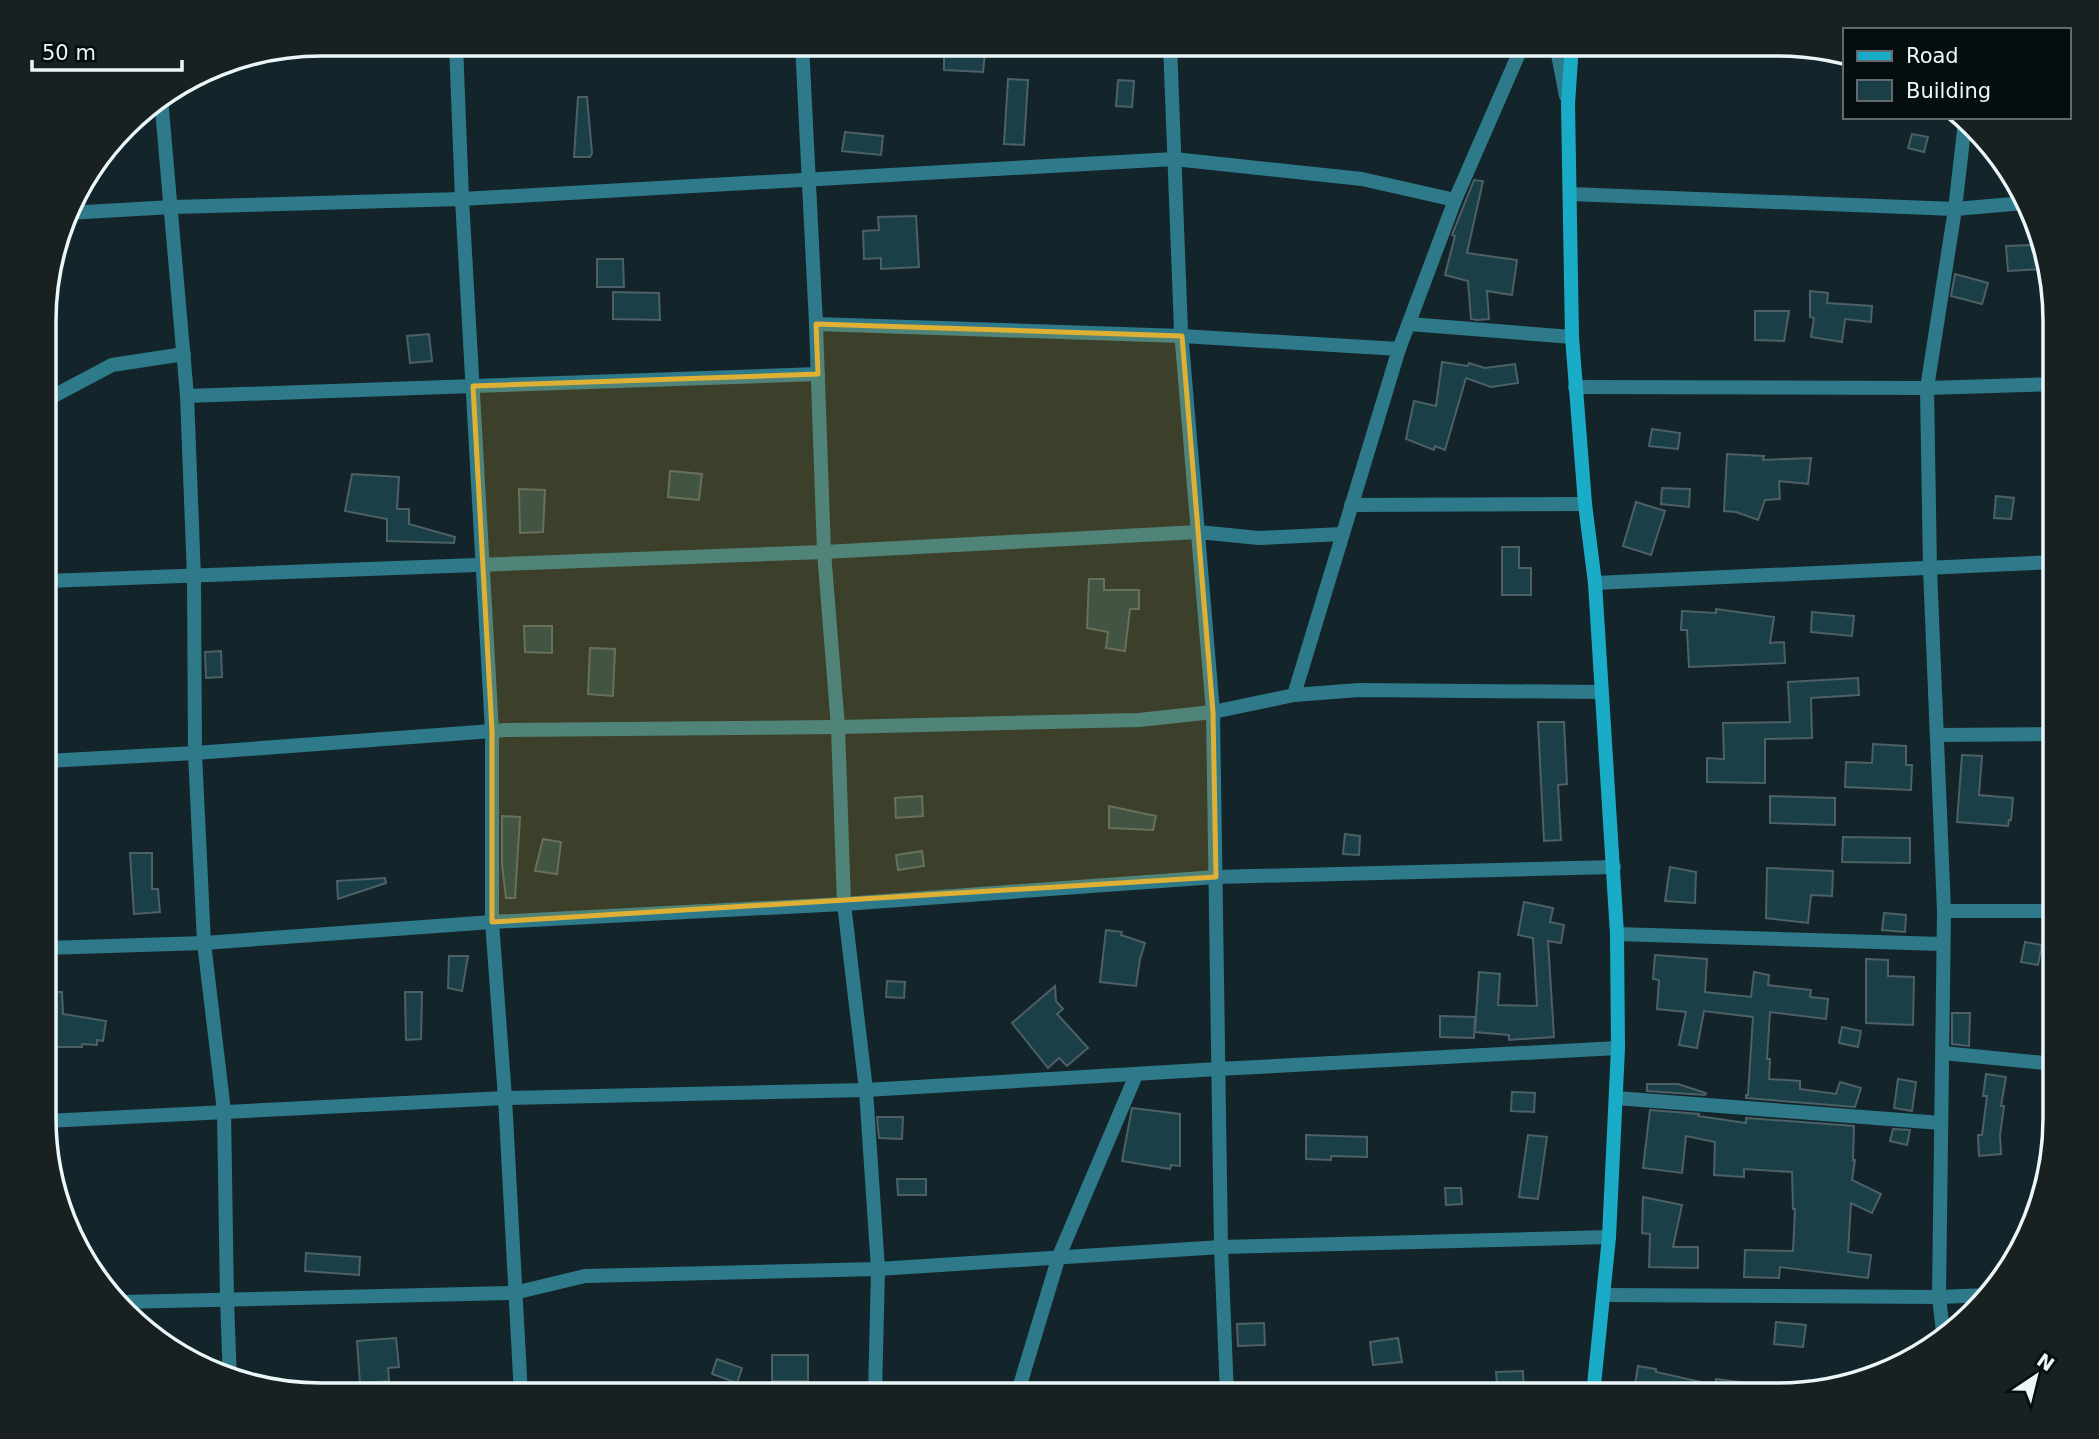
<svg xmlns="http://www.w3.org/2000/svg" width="2099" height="1439" viewBox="0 0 2099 1439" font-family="'DejaVu Sans',sans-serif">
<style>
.building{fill:#1a3f47;stroke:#4c6065;stroke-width:2}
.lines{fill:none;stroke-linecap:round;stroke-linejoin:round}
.street{stroke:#2e7a8a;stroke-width:14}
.secondary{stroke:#1aacc6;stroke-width:14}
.marked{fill:#e0b034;fill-opacity:0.2;stroke:#e0b034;stroke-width:5;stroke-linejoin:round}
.rim{fill:none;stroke:#ebf6f9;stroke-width:3.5}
</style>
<rect width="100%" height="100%" fill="#13252a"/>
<g class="building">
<polygon points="944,44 970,44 970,51 985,53 983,72 944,70"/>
<polygon points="1008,79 1028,80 1024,145 1004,144"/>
<polygon points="1118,80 1134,81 1132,107 1116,106"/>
<polygon points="578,97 587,97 592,153 590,157 574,157"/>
<polygon points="845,132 883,136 881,155 842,151"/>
<polygon points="1912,134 1928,137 1924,152 1908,148"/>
<polygon points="1474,180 1483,181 1467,253 1517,260 1512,295 1487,291 1489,319 1477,320 1471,319 1468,281 1445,275 1455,236 1452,235"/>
<polygon points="916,216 919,267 881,269 881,258 864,259 863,231 879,230 878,217"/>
<polygon points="2037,245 2044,269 2008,271 2006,246"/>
<polygon points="597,259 623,259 624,287 597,287"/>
<polygon points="1955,274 1988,283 1982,304 1951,296"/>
<polygon points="1810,291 1828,293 1827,303 1872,306 1871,322 1845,319 1842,342 1811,337 1814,318 1810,317"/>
<polygon points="613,292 659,293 660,320 613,319"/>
<polygon points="1755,311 1789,311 1784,341 1755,340"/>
<polygon points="429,334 432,361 410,363 407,336"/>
<polygon points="1442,362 1468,366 1469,363 1485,368 1515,364 1518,383 1491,387 1466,378 1445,450 1435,446 1434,450 1406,439 1414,401 1436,406"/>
<polygon points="1652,429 1680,433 1678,449 1649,446"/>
<polygon points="1727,454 1764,456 1763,460 1811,458 1808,484 1779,481 1780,499 1765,500 1758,520 1736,512 1724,511"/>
<polygon points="670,471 702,474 699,500 668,497"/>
<polygon points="352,474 399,477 397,509 409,509 409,524 455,537 454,543 387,541 387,519 345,511"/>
<polygon points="1662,488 1690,489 1689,507 1661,504"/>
<polygon points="519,489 545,490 543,532 520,533"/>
<polygon points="1996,496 2014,498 2011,519 1994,518"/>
<polygon points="1636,502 1665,511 1651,555 1623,546"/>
<polygon points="1502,547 1519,547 1519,568 1531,568 1531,595 1502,595"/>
<polygon points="1089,579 1104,579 1104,590 1139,590 1139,609 1130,609 1125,651 1106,648 1108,632 1087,628"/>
<polygon points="1716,609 1774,617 1770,643 1784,642 1785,663 1689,667 1687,630 1681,630 1682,611 1716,613"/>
<polygon points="1812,612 1854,616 1852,636 1811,632"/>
<polygon points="524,626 552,626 552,653 525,652"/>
<polygon points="590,648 615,649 613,696 588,694"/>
<polygon points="221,651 222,677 206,678 205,652"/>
<polygon points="1858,678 1859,695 1811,698 1812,738 1765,739 1765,783 1707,782 1707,758 1724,759 1723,723 1790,722 1788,682"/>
<polygon points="1538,722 1564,722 1567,784 1558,785 1561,840 1544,841"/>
<polygon points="1873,744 1906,746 1906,765 1912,765 1911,790 1845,787 1846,762 1872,763"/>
<polygon points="1962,755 1982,756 1979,795 2013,798 2011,820 2009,820 2008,826 1957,822"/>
<polygon points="922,796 923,816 896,818 895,798"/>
<polygon points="1770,796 1835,798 1835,825 1770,823"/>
<polygon points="1109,806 1156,816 1153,830 1109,828"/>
<polygon points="502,816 520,817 515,898 506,898 502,864"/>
<polygon points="1345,834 1360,836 1359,855 1343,854"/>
<polygon points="1843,837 1910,838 1910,863 1842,862"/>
<polygon points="543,839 561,842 557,874 535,871"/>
<polygon points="922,851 924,866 898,870 896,855"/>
<polygon points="130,853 152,853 152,889 158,889 160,912 134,914"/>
<polygon points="1670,867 1696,872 1695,903 1665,901"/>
<polygon points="1767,868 1833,871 1832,896 1811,895 1808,923 1766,918"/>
<polygon points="385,878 386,883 338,899 337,881"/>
<polygon points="1524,902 1553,908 1550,922 1564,925 1561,943 1548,941 1554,1037 1509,1040 1509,1035 1475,1032 1479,972 1500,974 1498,1005 1537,1006 1533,938 1518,935"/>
<polygon points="1884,913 1906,915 1905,932 1882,930"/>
<polygon points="1106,930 1122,932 1121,935 1145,943 1140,959 1136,986 1100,982"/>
<polygon points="2025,942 2042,945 2038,965 2021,962"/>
<polygon points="1655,955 1707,959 1705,992 1751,997 1754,972 1769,975 1768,985 1811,990 1810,997 1828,999 1826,1019 1770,1012 1767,1059 1770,1059 1769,1079 1800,1081 1800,1089 1836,1094 1840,1082 1861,1088 1855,1107 1746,1098 1746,1095 1748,1095 1753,1017 1704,1011 1697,1048 1679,1045 1686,1012 1657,1009 1659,980 1653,979"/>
<polygon points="449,956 468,956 462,991 448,988"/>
<polygon points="1866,959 1888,960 1888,976 1914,977 1913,1025 1866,1023"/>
<polygon points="887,981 905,982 904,998 886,997"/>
<polygon points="1055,986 1056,1001 1063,1009 1057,1014 1088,1048 1067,1066 1059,1058 1048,1068 1012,1023"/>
<polygon points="46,992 62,992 63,1014 106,1021 103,1041 97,1040 97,1045 82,1044 82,1047 46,1047"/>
<polygon points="405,992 422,992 421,1039 406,1040"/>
<polygon points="1952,1013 1970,1013 1969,1046 1952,1044"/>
<polygon points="1440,1016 1475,1017 1474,1038 1440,1037"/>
<polygon points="1842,1027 1861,1031 1858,1047 1839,1043"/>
<polygon points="1986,1074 2006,1077 2001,1106 2004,1106 2000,1135 2001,1154 1979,1156 1978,1135 1982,1135 1987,1096 1983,1096"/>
<polygon points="1898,1079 1916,1082 1912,1111 1894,1108"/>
<polygon points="1647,1084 1678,1084 1706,1093 1705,1095 1647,1091"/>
<polygon points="1512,1092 1535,1093 1534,1112 1511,1111"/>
<polygon points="1132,1108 1180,1114 1180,1166 1171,1165 1170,1169 1122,1161"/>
<polygon points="1650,1110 1699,1114 1698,1116 1746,1123 1746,1118 1854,1126 1853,1160 1855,1160 1852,1180 1881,1194 1872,1213 1851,1203 1848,1252 1871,1255 1868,1278 1780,1267 1779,1278 1744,1277 1745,1250 1793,1251 1795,1209 1793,1209 1792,1172 1744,1169 1744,1177 1714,1175 1715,1142 1686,1136 1682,1173 1643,1168"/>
<polygon points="877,1117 903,1117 902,1139 879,1138"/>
<polygon points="1893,1129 1910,1130 1907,1145 1890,1141"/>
<polygon points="1306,1135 1367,1137 1367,1157 1331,1156 1331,1160 1306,1159"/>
<polygon points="1528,1135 1547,1137 1538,1199 1519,1197"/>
<polygon points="897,1179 926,1179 926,1195 898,1195"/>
<polygon points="1445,1188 1461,1188 1462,1204 1446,1205"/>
<polygon points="1643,1197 1682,1205 1673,1247 1698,1247 1698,1268 1649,1267 1650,1234 1642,1233"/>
<polygon points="306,1253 360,1257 359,1275 305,1271"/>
<polygon points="1776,1322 1806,1325 1803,1347 1774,1344"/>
<polygon points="1264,1323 1265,1345 1238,1346 1237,1324"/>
<polygon points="396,1338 399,1367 388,1368 389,1381 360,1383 357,1341"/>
<polygon points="1398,1338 1402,1362 1373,1365 1370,1342"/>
<rect x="772" y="1355" width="36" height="26"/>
<polygon points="717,1359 742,1368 737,1383 712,1374"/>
<polygon points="1638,1366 1656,1369 1656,1372 1701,1382 1698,1394 1675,1395 1676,1391 1635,1385"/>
<polygon points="1523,1371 1524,1392 1498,1393 1496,1372"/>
<polygon points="1716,1379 1764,1385 1763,1395 1714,1395"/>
</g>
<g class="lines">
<g class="street">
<polyline points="456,44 462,199 492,731 492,922 505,1098 521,1395"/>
<polyline points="802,44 816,324 824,552 838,727 844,904 866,1090 878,1269 875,1395"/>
<polyline points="1170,44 1181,331 1213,712 1221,1247 1227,1395"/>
<polyline points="1556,44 1566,96"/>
<polyline points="161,98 187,396 194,577 195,753 204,943 224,1111 227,1300 230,1380"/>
<polyline points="1570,194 1955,209 2024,203"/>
<polyline points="68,213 172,207 462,199 1174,159 1362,179 1455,200"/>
<polyline points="816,324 1182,336 1399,349"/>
<polyline points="1409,324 1572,337"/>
<polyline points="1575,387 1927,388 2055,384"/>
<polyline points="187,396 818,374"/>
<polyline points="46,400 112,365 184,354"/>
<polyline points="1351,505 1585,504"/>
<polyline points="46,581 824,552 1198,532 1259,538 1342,534"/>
<polyline points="1595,583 2055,562"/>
<polyline points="1294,695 1399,349 1455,200 1523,44"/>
<polyline points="1937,735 2055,734"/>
<polyline points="46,761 195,753 506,730 838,727 1139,720 1213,712 1294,695 1359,690 1601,692"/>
<polyline points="1944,911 2055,911"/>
<polyline points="1617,934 1942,944"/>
<polyline points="46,948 204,943 492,922 844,904 1216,877 1614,867"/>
<polyline points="1943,1053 2055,1064"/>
<polyline points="1616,1098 1941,1123"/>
<polyline points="46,1121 505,1098 866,1090 1218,1069 1618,1048"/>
<polyline points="1604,1295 1939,1297 1988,1295"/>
<polyline points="121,1302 514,1293 585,1276 878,1269 1221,1247 1609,1237"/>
<polyline points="1943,1332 1939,1297 1944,911 1930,569 1927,388 1955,209 1965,122"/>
<polyline points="1017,1395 1059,1256 1136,1075"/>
</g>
<polyline class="secondary" points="1572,44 1568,104 1572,337 1585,504 1595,583 1617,934 1618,1048 1609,1237 1593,1395"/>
</g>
<path class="marked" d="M816 324 1182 336 1213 712 1216 877 492 922V731L473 386 818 374Z"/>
<path d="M0 0H2099V1439H0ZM321 56H1778A265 265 0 0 1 2043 321V1118A265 265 0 0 1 1778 1383H321A265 265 0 0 1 56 1118V321A265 265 0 0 1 321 56Z" fill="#182022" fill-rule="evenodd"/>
<path class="rim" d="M321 56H1778A265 265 0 0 1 2043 321V1118A265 265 0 0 1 1778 1383H321A265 265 0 0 1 56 1118V321A265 265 0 0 1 321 56Z"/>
<rect x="1843" y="28" width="228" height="91" fill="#060d0f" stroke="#626a6d" stroke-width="2"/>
<rect x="1857" y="51" width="35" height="10" fill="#1aacc6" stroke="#626a6d" stroke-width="2"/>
<text x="1906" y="63" font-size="21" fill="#ebf6f9">Road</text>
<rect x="1857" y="80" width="35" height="21" fill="#1a3f47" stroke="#626a6d" stroke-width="2"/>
<text x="1906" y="98" font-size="21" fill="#ebf6f9">Building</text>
<g transform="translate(2036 1376) rotate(35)" stroke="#060d0f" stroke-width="5" paint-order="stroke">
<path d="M0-5L12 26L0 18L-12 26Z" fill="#ebf6f9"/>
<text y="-10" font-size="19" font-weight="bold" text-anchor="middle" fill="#ebf6f9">N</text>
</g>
<path d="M32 60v10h150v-10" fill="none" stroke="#ebf6f9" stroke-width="3.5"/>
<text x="42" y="60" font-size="21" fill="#ebf6f9" stroke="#060d0f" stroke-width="5" paint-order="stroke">50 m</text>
</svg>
